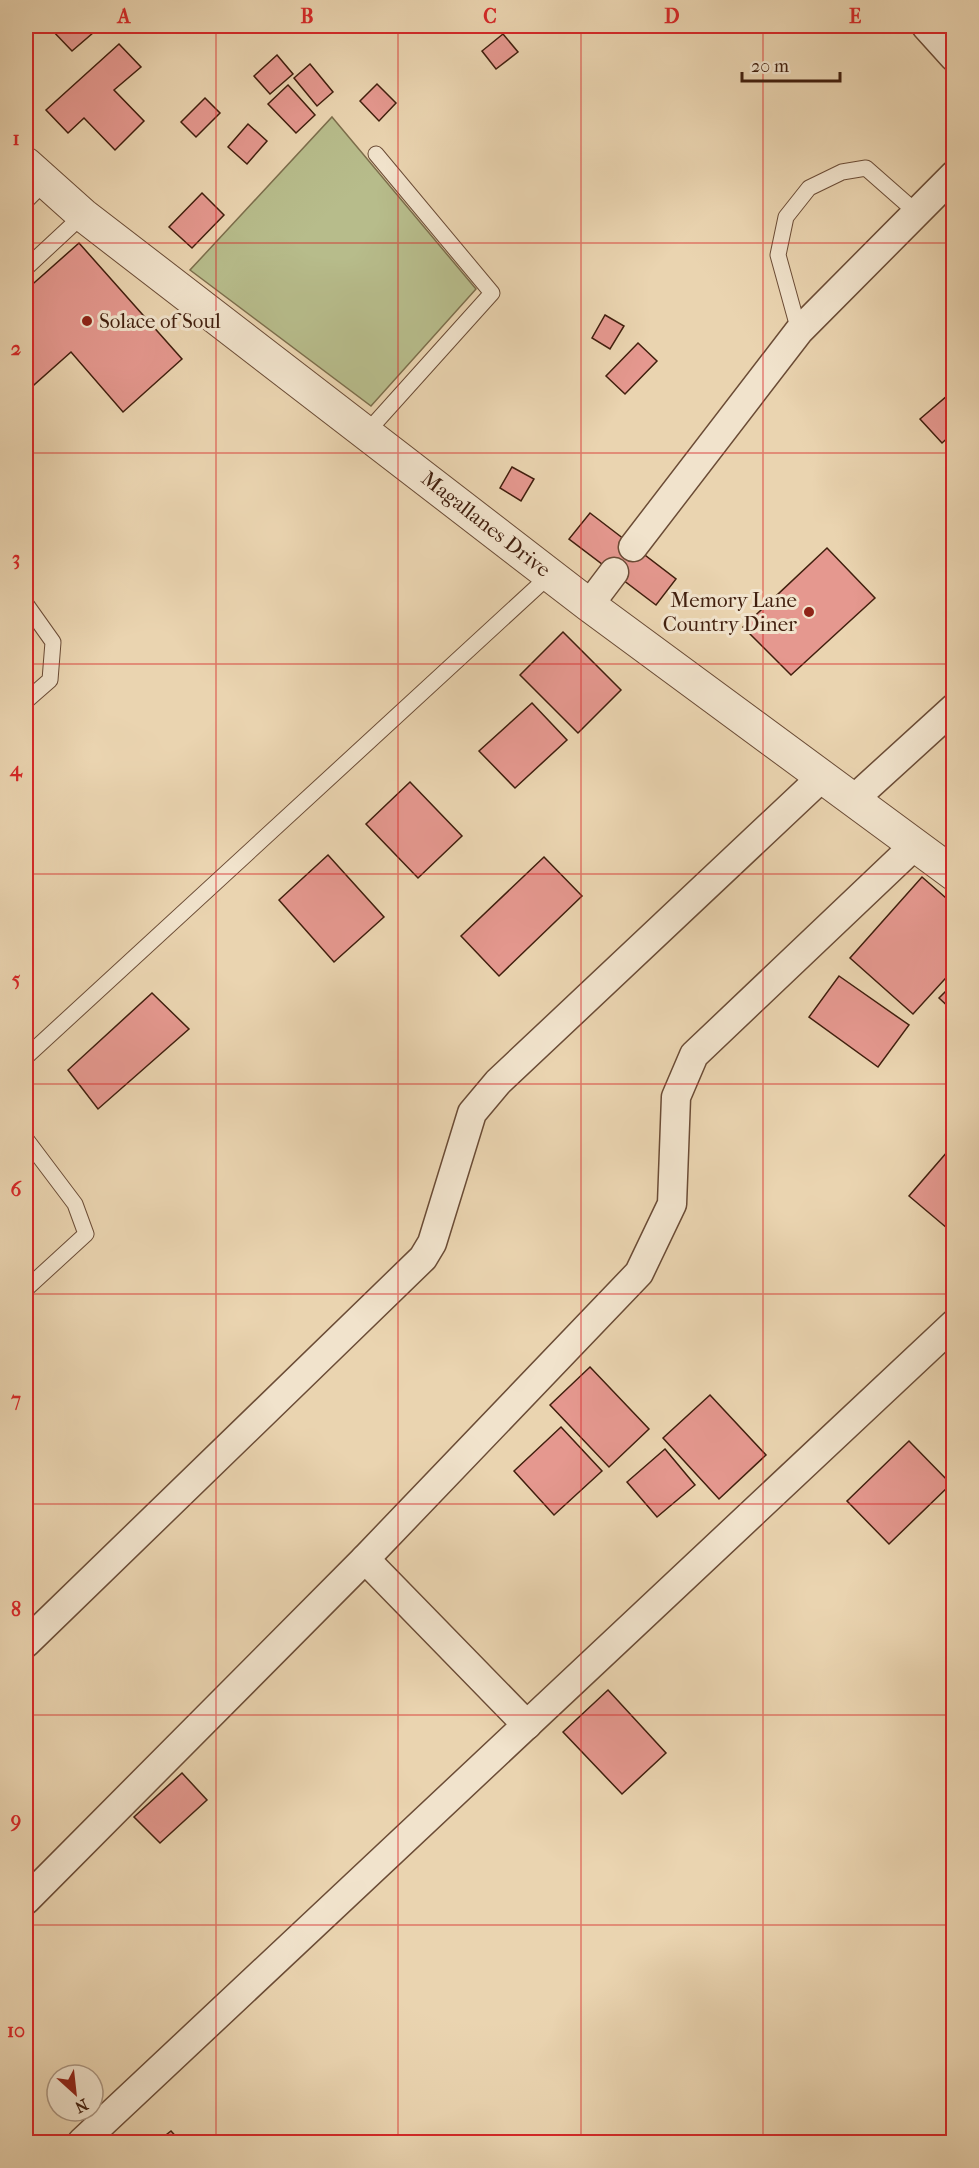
<svg xmlns="http://www.w3.org/2000/svg" width="979" height="2168" viewBox="0 0 979 2168" font-family="'IM FELL French Canon',serif">
<style>
.green{fill:#b7bc8b;stroke:#7c6e4c;stroke-width:1.5}
.building{fill:#e5988f;stroke:#411f0e;stroke-width:1.5}
.lines{fill:none;stroke-linecap:round;stroke-linejoin:round}
.service-casing{stroke:#6b4c36;stroke-width:17}
.minor-casing{stroke:#6b4c36;stroke-width:31}
.tertiary-casing{stroke:#6b4c36;stroke-width:35}
.service{stroke:#f1e3cc;stroke-width:15}
.minor{stroke:#f1e3cc;stroke-width:28}
.tertiary{stroke:#f1e3cc;stroke-width:33}
.grid{fill:none;stroke:#d62828;stroke-width:1.5;stroke-opacity:0.55}
.poi-dot{fill:#8f2418;stroke:#f1e3cc;stroke-width:2}
.labels{text-anchor:middle;dominant-baseline:central;stroke-width:6;stroke-linejoin:round;paint-order:stroke}
.poi-label{font-size:21px;fill:#411f0e;stroke:#f1e3cc;text-anchor:start}
.street-label{font-size:21px;fill:#411f0e;stroke:#f1e3cc}
.neatline{fill:none;stroke:#d62828;stroke-width:2}
.grid-label{font-size:20px;text-anchor:middle;font-weight:bold;fill:#d62828}
</style>
<rect width="100%" height="100%" fill="#ead4b0"/>
<filter id="stains"><feTurbulence type="fractalNoise" baseFrequency=".00333" numOctaves="4"/><feColorMatrix values="0 0 0 0 .2 0 0 0 0 .09 0 0 0 0 .02 0 0 0 .5 -.17"/></filter>
<radialGradient id="worn" r=".72"><stop offset=".6" stop-color="#630" stop-opacity="0"/><stop offset="1" stop-color="#630" stop-opacity=".3"/></radialGradient>
<polygon class="green" points="332,117 476,289 371,406 190,270"/>
<g class="building">
<polygon points="52,26 101,26 72,51 50,28"/>
<polygon points="503,34 518,52 496,69 482,51"/>
<polygon points="119,44 141,67 114,90 144,121 115,150 84,118 68,133 46,110"/>
<polygon points="277,55 293,74 270,94 254,76"/>
<polygon points="310,64 333,92 317,106 294,78"/>
<polygon points="377,84 396,103 379,121 360,101"/>
<polygon points="288,85 315,115 296,133 268,104"/>
<polygon points="205,98 220,113 196,137 181,122"/>
<polygon points="248,124 267,141 247,164 228,147"/>
<polygon points="202,193 224,215 192,248 169,227"/>
<polygon points="79,243 182,359 123,412 71,352 26,392 26,290"/>
<polygon points="605,315 624,326 610,349 592,338"/>
<polygon points="638,343 657,361 625,394 606,376"/>
<polygon points="954,390 954,432 942,443 920,419"/>
<polygon points="512,467 534,479 521,501 500,488"/>
<polygon points="590,513 676,579 656,605 569,539"/>
<polygon points="827,548 875,598 791,675 743,627"/>
<polygon points="563,632 621,690 578,733 520,675"/>
<polygon points="532,703 567,740 515,788 479,751"/>
<polygon points="410,782 462,836 418,878 366,824"/>
<polygon points="328,855 384,917 334,962 279,900"/>
<polygon points="544,857 582,896 499,976 461,936"/>
<polygon points="922,877 954,905 954,969 913,1014 850,958"/>
<polygon points="839,976 909,1025 878,1067 809,1017"/>
<polygon points="954,983 954,1012 939,998"/>
<polygon points="152,993 189,1029 98,1109 68,1070"/>
<polygon points="954,1144 954,1234 909,1196"/>
<polygon points="590,1367 649,1429 609,1467 550,1405"/>
<polygon points="710,1395 766,1455 719,1499 663,1438"/>
<polygon points="561,1427 602,1471 554,1515 514,1471"/>
<polygon points="909,1441 951,1484 889,1544 847,1501"/>
<polygon points="665,1449 695,1485 657,1517 627,1482"/>
<polygon points="608,1690 666,1753 622,1794 563,1732"/>
<polygon points="182,1773 207,1800 160,1843 134,1817"/>
<polygon points="171,2131 181,2142 157,2142"/>
</g>
<g class="lines">
<g class="service-casing">
<g id="service">
<polyline points="26,201 45,182"/>
<polyline points="26,268 83,215"/>
<polyline points="799,331 778,255 786,217 809,188 842,172 866,168 916,212"/>
<polyline points="367,432 492,293 376,154"/>
<polyline points="26,604 53,642 50,680 26,701"/>
<polyline points="26,1057 550,575"/>
<polyline points="26,1139 75,1204 86,1234 26,1289"/>
</g>
</g>
<g class="minor-casing">
<g id="minor">
<polyline points="926,26 954,57"/>
<polyline points="633,547 799,331 954,175"/>
<polyline points="589,605 614,572"/>
<polyline points="853,800 954,708"/>
<polyline points="365,1559 527,1725"/>
<polyline points="26,1643 423,1258 432,1243 472,1113 498,1082 822,777"/>
<polyline points="26,1900 365,1559 639,1273 672,1204 676,1097 694,1055 915,845"/>
<polyline points="82,2142 954,1324"/>
</g>
</g>
<g class="tertiary-casing">
<polyline id="tertiary" points="26,164 83,215 589,605 954,874"/>
</g>
<use href="#service" class="service"/>
<use href="#minor" class="minor"/>
<use href="#tertiary" class="tertiary"/>
</g>
<path class="grid" d="M216 26V2142M398 26V2142M581 26V2142M763 26V2142M26 243H954M26 453H954M26 664H954M26 874H954M26 1084H954M26 1294H954M26 1504H954M26 1715H954M26 1925H954"/>
<g class="poi-dot">
<circle cx="87" cy="321" r="6"/>
<circle cx="809" cy="612" r="6"/>
</g>
<g class="labels">
<g class="poi-label">
<text x="99" y="321">Solace of Soul</text>
<text x="797" y="600" text-anchor="end">Memory Lane<tspan x="797" dy="24">Country Diner</tspan></text>
</g>
<g class="street-label">
<text transform="translate(486 524) rotate(38)">Magallanes Drive</text>
</g>
</g>
<rect width="979" height="2168" fill="none" stroke="#ead4b0" stroke-width="66"/>
<g transform="translate(75 2093) rotate(153)"><circle r="28" fill="#f1e3cc" stroke="#ab9580" stroke-width="1.5"/>
<path d="M0-4.5L10 22L0 15L-10 22Z" fill="#8f2418"/>
<text y="-9" font-size="16" font-weight="bold" text-anchor="middle" fill="#411f0e">N</text>
</g>
<path d="M742 72v9h98v-9" fill="none" stroke="#411f0e" stroke-width="3"/>
<text x="751" y="72" font-size="18" fill="#411f0e" stroke="#f1e3cc" stroke-width="4.5" paint-order="stroke">20 m</text>
<rect x="33" y="33" width="913" height="2102" class="neatline"/>
<g class="grid-label">
<text x="124" y="23">A</text>
<text x="307" y="23">B</text>
<text x="490" y="23">C</text>
<text x="672" y="23">D</text>
<text x="855" y="23">E</text>
<text x="16" y="145">1</text>
<text x="16" y="355">2</text>
<text x="16" y="565">3</text>
<text x="16" y="776">4</text>
<text x="16" y="986">5</text>
<text x="16" y="1196">6</text>
<text x="16" y="1406">7</text>
<text x="16" y="1616">8</text>
<text x="16" y="1827">9</text>
<text x="16" y="2037">10</text>
</g>
<rect width="100%" height="100%" filter="url(#stains)"/>
<rect width="100%" height="100%" fill="url(#worn)"/>
</svg>
